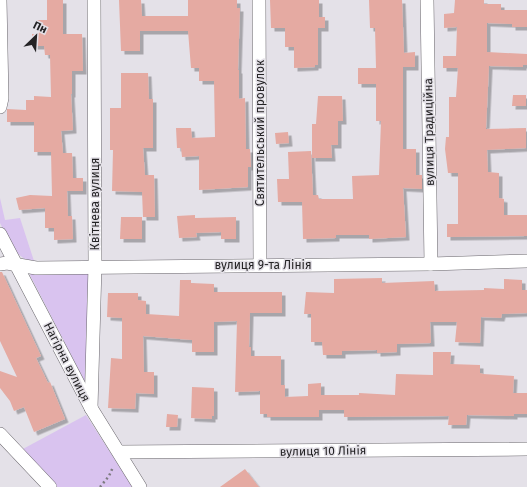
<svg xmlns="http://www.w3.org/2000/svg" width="527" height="487" viewBox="0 0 527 487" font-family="'Fira Sans',sans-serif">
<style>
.green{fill:#d9c3ef}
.building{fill:#e5aaa2;filter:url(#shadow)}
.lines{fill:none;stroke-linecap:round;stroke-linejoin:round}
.street-casing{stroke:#69666c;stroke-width:14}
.path{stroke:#7d7b80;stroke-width:2.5;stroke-dasharray:2 3;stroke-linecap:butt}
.street{stroke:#fff;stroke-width:13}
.labels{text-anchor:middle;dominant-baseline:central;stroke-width:3;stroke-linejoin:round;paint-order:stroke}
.street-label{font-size:12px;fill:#242325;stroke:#e4e1e8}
</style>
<defs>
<filter id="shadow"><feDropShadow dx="3.5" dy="3.5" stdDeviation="0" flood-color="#0004"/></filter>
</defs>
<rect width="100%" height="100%" fill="#e4e1e8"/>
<g class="green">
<polygon points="0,198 5,220 20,218 34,261 26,260 14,251 0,223"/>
<polygon points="89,271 87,380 84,380 30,275 31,274"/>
<polygon points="86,415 132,486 130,487 56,487 21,450"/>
</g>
<g class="building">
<polygon points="47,0 63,0 63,34 82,34 83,71 72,71 72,94 71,94 73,130 61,131 63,153 72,153 73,178 83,178 83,191 67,191 68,216 72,216 73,239 54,240 54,228 45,228 45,208 19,210 16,198 30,195 52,196 51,152 34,152 34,122 7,122 7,109 26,110 26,100 34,100 34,96 51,97 50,55 45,55 44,46 32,46 32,34 37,34 37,20 47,20"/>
<polygon points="119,0 141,0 142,16 188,16 188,0 237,0 237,8 240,8 238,70 239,70 239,99 245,98 246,149 250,149 251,167 248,167 248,187 199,190 199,156 182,157 181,148 177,148 176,128 191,128 192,138 215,137 214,81 199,81 199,68 191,68 188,31 140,31 140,51 121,51"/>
<polygon points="270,0 319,0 319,17 325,17 325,28 318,28 318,65 315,65 315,67 294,68 294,47 285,47 285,28 271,28"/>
<polygon points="369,0 402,0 404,53 415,52 415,67 403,67 403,149 416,149 416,175 422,175 422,189 403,188 406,237 369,239 369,235 336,235 336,238 303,239 302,202 278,202 277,179 289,179 288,152 311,151 313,195 318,195 319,199 353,199 352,176 379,175 381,121 376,121 376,84 358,84 358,68 376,68 375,28 370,28"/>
<polygon points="455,0 484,0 484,4 501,4 501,10 527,10 527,27 512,27 512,24 487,23 487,52 527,54 527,65 523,65 523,67 489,66 486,129 526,128 526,148 487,150 488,172 499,173 499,198 504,199 504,215 527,215 527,236 447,237 447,224 458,224 458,173 448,173 445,149 446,137 449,137 449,97 456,97 458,68 443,68 443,56 456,56 457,27 444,28 444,14 454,13"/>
<polygon points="121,73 148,73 149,99 153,99 153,148 143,148 145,175 154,175 155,217 143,217 142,192 112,191 113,150 110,150 110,108 121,108"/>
<polygon points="513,95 526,95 526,106 512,106"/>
<polygon points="318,96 342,96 343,121 338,121 338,145 331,145 332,158 312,158 312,124 316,124"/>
<polygon points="288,132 289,143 276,144 275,133"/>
<polygon points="195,215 195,218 236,217 236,239 221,239 221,232 196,233 197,237 179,238 177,216"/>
<polygon points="121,217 142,217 142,239 120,239"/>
<polygon points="0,272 2,272 41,356 36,358 48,383 50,382 65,419 34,432 24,407 14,411 10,401 0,388 0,371 17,377 0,341"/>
<polygon points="382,278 382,283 434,281 435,291 484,290 484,288 504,289 504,279 522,280 522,290 527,290 527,313 502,314 501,318 481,317 480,343 455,342 457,322 430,322 431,343 397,344 397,352 377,353 377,350 342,351 342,355 323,355 322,342 311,342 311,314 304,314 306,292 334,293 334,279"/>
<polygon points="180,280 191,280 191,283 214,284 214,292 282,292 282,313 250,313 249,347 251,347 251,356 281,356 281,385 285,385 285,397 308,396 308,384 321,383 321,395 359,395 359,393 395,395 396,374 433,375 433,352 451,352 450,364 480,365 480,373 483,374 514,376 513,393 527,393 527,414 514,414 514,416 467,415 466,425 448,425 449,416 344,417 344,410 319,410 319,417 267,417 267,414 260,414 260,391 235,392 237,321 214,322 214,352 192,352 192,340 143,336 144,372 154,372 154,394 136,393 135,409 108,408 111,358 122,359 122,318 107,317 108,293 138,293 138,300 146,301 146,314 179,316"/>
<polygon points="192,387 214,388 214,416 212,416 212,419 191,418"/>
<polygon points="167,414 178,415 177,427 166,427"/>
<polygon points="245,469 259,487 220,487"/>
</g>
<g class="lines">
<g class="street-casing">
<g id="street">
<polyline points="259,0 260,265"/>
<polyline points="427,0 431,264"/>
<polyline points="0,107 2,98 0,0"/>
<polyline points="0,234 91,408 140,487"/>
<polyline points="0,264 7,263 36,268 431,264 527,261"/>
<polyline points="91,408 95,266 94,0"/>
<polyline points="0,434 50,487"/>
<polyline points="119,452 527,449"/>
</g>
</g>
<polyline class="path" points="100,487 109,476 113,467"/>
<use href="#street" class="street"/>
</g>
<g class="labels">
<g class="street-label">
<text transform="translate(429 132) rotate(-91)">вулиця Традиційна</text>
<text transform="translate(260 133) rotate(-90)">Святительський провулок</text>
<text transform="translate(95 204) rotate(-90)">Квітнева вулиця</text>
<text x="263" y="265">вулиця 9-та Лінія</text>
<text transform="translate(67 362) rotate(63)">Нагірна вулиця</text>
<text transform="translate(323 451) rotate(-1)">вулиця 10 Лінія</text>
</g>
</g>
<g transform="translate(36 36) rotate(25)" stroke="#e4e1e8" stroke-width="3" paint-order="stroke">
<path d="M0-3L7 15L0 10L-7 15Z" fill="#242325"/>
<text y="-6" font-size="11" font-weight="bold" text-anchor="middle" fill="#242325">Пн</text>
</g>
</svg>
